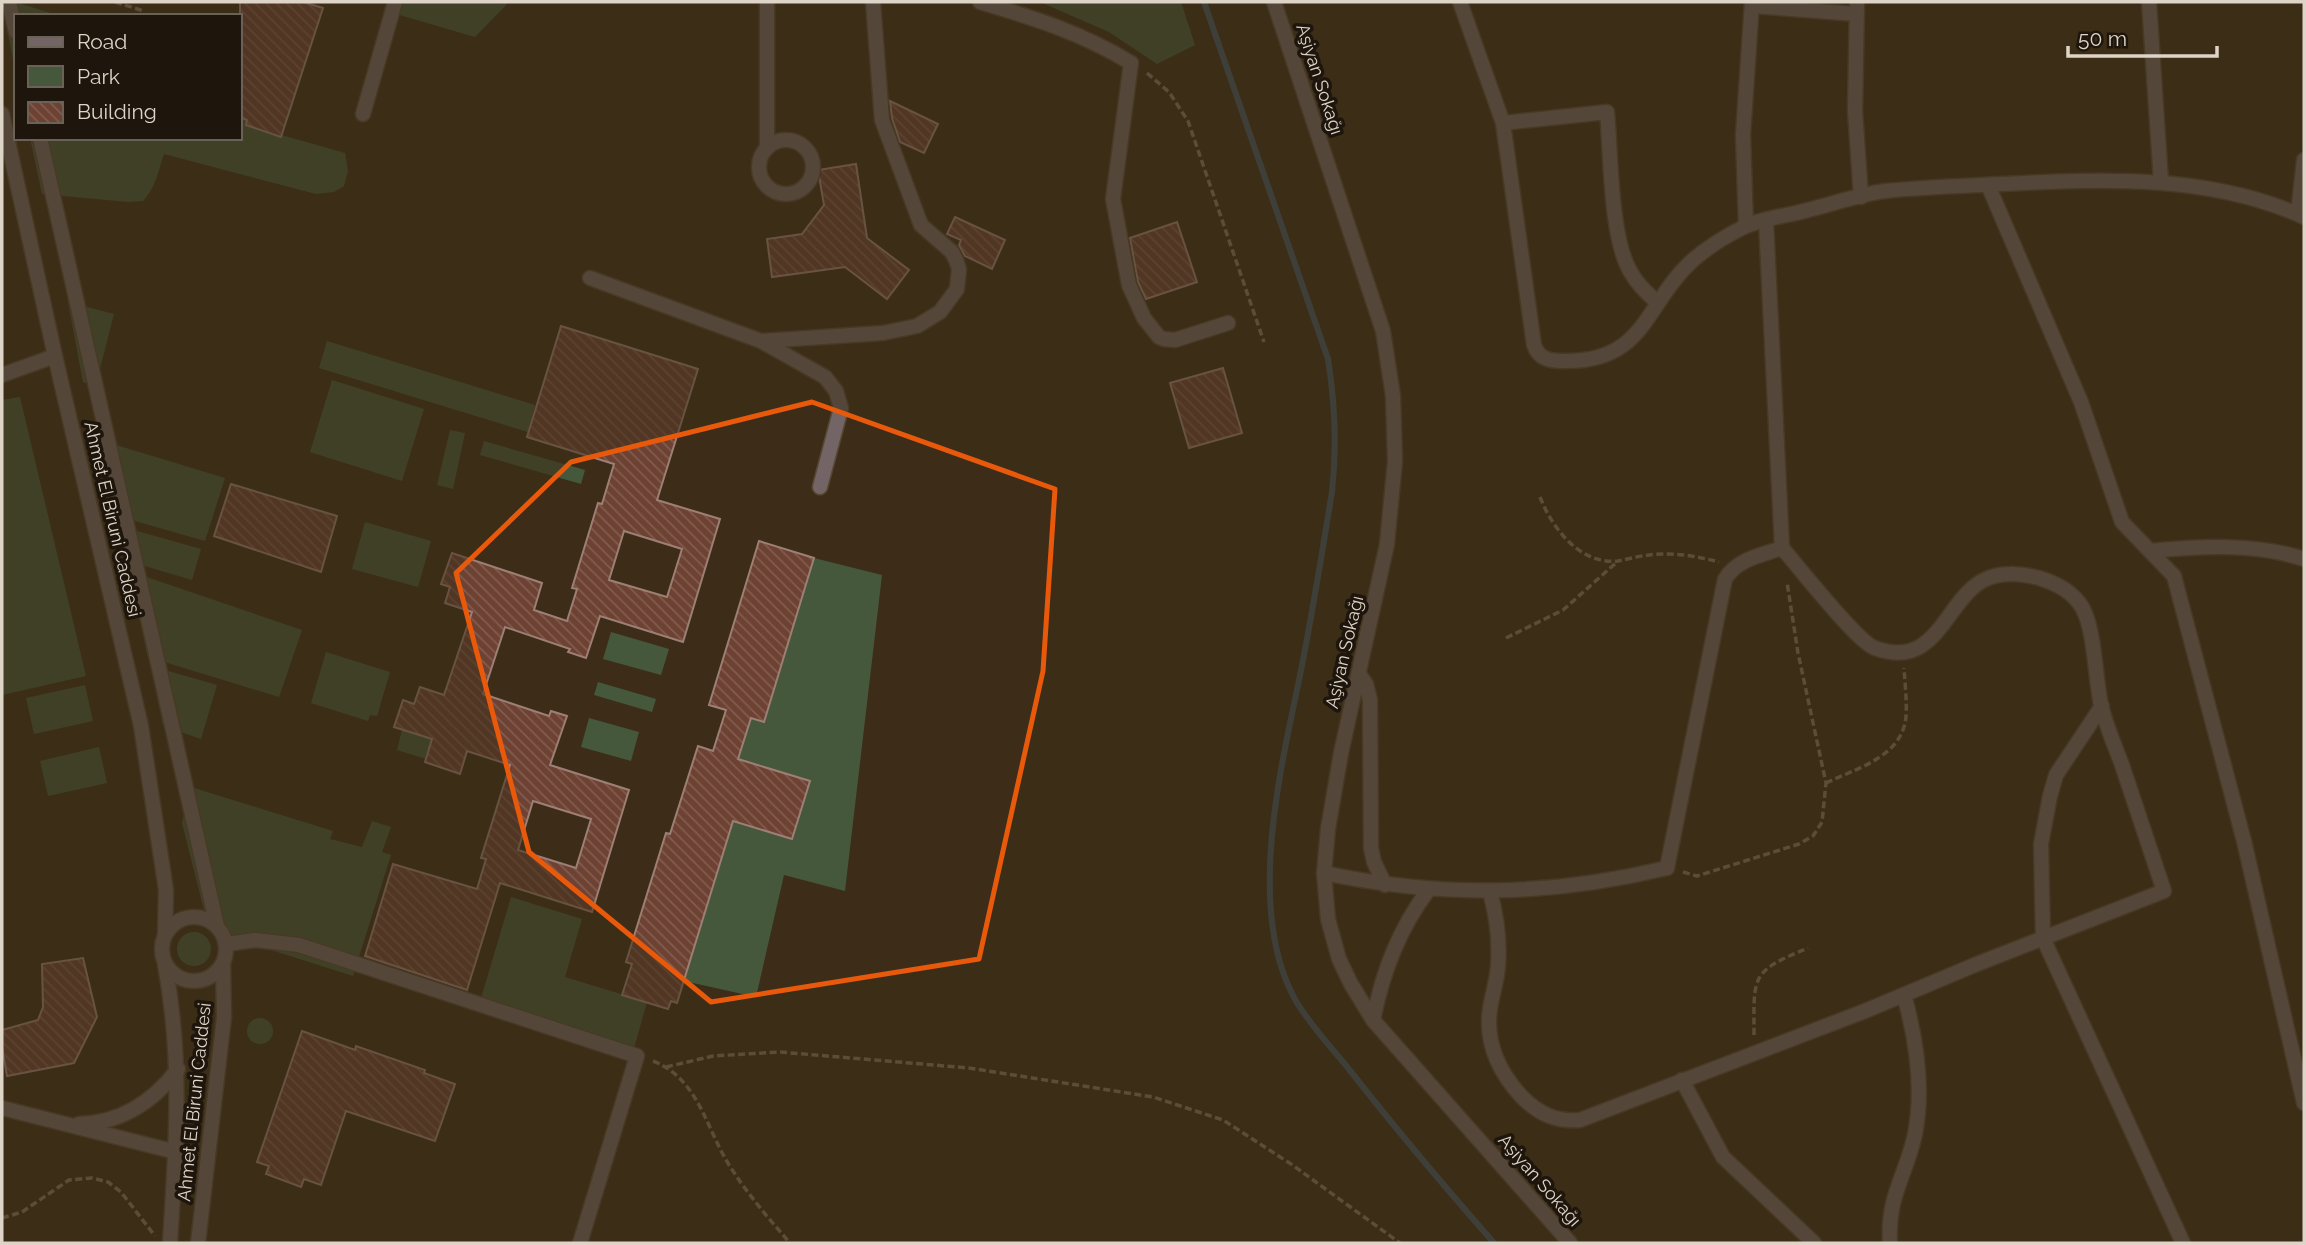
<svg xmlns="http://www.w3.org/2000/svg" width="2306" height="1245" viewBox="0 0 2306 1245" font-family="Raleway,sans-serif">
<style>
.green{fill:#45583b}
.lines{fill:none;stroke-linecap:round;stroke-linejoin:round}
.stream{stroke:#435564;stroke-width:6}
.building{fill:url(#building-back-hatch);stroke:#9d7f75;stroke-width:2;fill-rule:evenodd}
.minor-casing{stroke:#574834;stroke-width:17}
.tertiary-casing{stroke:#574834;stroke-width:17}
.path{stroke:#807361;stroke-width:3.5;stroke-dasharray:7 3.5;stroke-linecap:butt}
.minor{stroke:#736565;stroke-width:14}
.tertiary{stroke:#736565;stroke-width:14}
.marked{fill:none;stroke:#e8590c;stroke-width:5;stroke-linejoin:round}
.labels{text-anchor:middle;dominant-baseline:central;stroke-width:7;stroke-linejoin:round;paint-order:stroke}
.street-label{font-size:18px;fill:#ded4c7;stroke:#1e160d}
</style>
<defs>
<pattern id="building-back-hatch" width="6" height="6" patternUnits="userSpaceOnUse" patternTransform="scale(1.75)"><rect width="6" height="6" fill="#6d4233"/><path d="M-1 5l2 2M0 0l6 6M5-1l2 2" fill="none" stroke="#815c4f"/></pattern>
</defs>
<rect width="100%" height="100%" fill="#3d2d18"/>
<g class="green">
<polygon points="2,2 15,2 60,16 16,16 16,75"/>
<polygon points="396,2 509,2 475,37 393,13"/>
<polygon points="1040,2 1181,2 1195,45 1157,64 1109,32"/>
<path d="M240 117 247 120 246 125 345 153 348 171 344 186 334 192 316 194 164 154C158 171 156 187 143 201L129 202 42 194 30 138H240Z"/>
<polygon points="68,302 114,314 96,384 91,385 83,382"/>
<polygon points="327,341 535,405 528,432 319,368"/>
<polygon points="332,380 424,409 402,481 310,452"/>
<polygon points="20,397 86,676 2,695 2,400"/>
<polygon points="450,430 465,433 453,489 437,485"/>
<polygon points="96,439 225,478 205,541 121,517"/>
<polygon points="484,441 585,470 581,484 480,455"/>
<polygon points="365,522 431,541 418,587 352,569"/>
<polygon points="123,527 201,549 192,580 128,561"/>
<polygon points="814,558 882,575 845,891 784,875 756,997 684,981 733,821 792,839 810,781 738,759 751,718"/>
<polygon points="129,571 302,630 279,697 148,657"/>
<polygon points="611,632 669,649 661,675 603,659"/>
<polygon points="326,652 390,672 377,716 370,715 368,721 311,703"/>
<polygon points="151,666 217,685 201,739 163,726"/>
<polygon points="598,682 656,699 652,712 594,695"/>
<polygon points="85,685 93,721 34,734 26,698"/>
<polygon points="589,718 639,732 631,761 581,747"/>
<polygon points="402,730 432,739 426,759 397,750"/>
<polygon points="99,747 107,783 48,796 40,761"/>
<polygon points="191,787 333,831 330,839 362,847 372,821 391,827 382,852 391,855 353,976 209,930 182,823"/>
<polygon points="511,897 582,919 565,977 647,1002 633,1052 479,1005"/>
<circle cx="194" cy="949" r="17"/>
<circle cx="260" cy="1031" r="13"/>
</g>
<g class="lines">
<path class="stream" d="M1204 2 1328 359C1335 403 1337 447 1332 492 1321 558 1311 624 1297 690 1278 780 1247 916 1296 1001 1310 1025 1331 1047 1348 1068 1395 1128 1444 1186 1494 1243"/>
</g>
<g class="building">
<polygon points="240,2 303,2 323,8 281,137 246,125 247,120 240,117"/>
<polygon points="890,101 938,124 924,153 900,142 892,118"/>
<polygon points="856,164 867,238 909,270 887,299 845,267 772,277 767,239 802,234 824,205 818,170"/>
<polygon points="955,217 1005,240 992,269 965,256 959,245 961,240 947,234"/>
<polygon points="1177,222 1197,282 1146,299 1138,282 1130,238"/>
<path d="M561 326 698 369 657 500 720 519 683 642 600 616 586 658 568 652 570 649 505 627 483 694 549 716 551 711 567 716 550 765 629 790 592 912 500 883 467 990 365 956 393 864 477 889 486 859 481 858 510 765 467 751 460 774 425 762 432 739 394 727 403 700 414 704 420 687 444 695 472 612 445 603 450 587 441 584 452 553 542 583 534 610 567 621 577 589 572 588 598 503 602 504 614 464 527 437ZM624 531 682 549 667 597 609 580ZM533 801 591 819 576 868 518 850Z"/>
<polygon points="1223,368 1242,433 1189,448 1170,383"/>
<polygon points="231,484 337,516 321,572 214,536"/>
<polygon points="759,541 814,558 764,722 751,718 738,759 810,781 792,839 733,821 677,1003 671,1001 668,1009 622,995 632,964 626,962 666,833 670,834 698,746 713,751 726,710 709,705"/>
<polygon points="83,958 97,1017 74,1063 7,1076 2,1047 2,1030 38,1020 43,1007 42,964"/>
<polygon points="302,1031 355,1050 356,1046 425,1070 424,1073 455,1084 435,1141 346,1111 321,1185 304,1179 301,1187 266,1174 269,1166 257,1162"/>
</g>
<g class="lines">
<g class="minor-casing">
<g id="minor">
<path d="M980 2C1034 18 1082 33 1131 63L1113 199 1129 285 1144 318 1159 337 1164 339 1175 340 1228 323"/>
<path d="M1460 2 1503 123 1534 345C1539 359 1549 361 1563 361 1646 363 1644 304 1693 260 1708 247 1724 237 1742 228 1761 218 1787 216 1808 210 1833 204 1860 194 1885 191 1924 187 1963 186 2002 184 2103 179 2209 174 2304 217"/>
<polyline points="1857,2 1855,111 1861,197"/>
<polyline points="2149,2 2161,182"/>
<polyline points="1753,6 1857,14"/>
<polyline points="363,114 395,2"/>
<path d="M1503 123 1607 112C1611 154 1610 236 1630 271 1637 284 1647 293 1658 303"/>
<circle cx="786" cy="167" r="27"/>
<polyline points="767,148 767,2"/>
<polyline points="1988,185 2081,402 2122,522 2174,576 2244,841 2304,1103"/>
<polyline points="2298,214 2304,160"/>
<polyline points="1746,226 1743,135 1752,2"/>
<polyline points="590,278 761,341 825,377 836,391 841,408 820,487"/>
<polyline points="761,341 883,333 917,326 940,312 957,289 959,269 956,260 952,252 921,225 882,120 873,2"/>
<polyline points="2,375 55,356"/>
<path d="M2150 551C2201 546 2255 543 2304 559"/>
<polyline points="1359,674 1366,684 1370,700 1371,848 1374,862 1385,885"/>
<polyline points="2102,706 2056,775 2050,796 2041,844 2043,938 2183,1243"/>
<path d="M1324 873C1442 898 1550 896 1667 868L1725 579C1737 559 1762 555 1782 548L1766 221"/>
<path d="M1490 892C1497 917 1500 940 1498 966 1497 981 1492 995 1490 1009 1485 1043 1499 1072 1522 1097 1539 1114 1556 1122 1580 1120L1865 1011 1977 964 2164 891C2150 849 2136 807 2122 765 2115 746 2106 726 2101 705 2095 677 2095 630 2082 607 2072 591 2056 583 2039 578 2020 573 2000 571 1982 581 1945 602 1936 671 1875 648 1857 642 1799 567 1782 548"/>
<polyline points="226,944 255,940 299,945 637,1056 580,1243"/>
<path d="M1373 1020C1383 971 1399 929 1429 889"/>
<polyline points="1682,1080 1723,1157 1814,1243"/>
<polyline points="2,1108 176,1152"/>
<path d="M79 1124C121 1123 153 1102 178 1069"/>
<path d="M1890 1243C1887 1196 1906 1176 1915 1134 1924 1088 1916 1038 1904 995"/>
</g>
</g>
<g class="tertiary-casing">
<g id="tertiary">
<polyline points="9,2 16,32"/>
<polyline points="1274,2 1383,331 1393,396 1395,461 1387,544 1341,753 1328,829 1324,873 1328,919 1339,959 1351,984 1373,1020 1570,1243"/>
<polyline points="2,114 55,356 141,726 166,890 165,935"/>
<polyline points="40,138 217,926"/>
<circle cx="194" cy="949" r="32"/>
<path d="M165 965C183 1061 176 1147 170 1243"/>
<polyline points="198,1243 224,1017 223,964"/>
</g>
</g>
<g class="path">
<polyline points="115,2 144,11"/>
<polyline points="1147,73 1169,92 1188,121 1264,342"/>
<path d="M1540 497C1552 528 1580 565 1618 561 1628 559 1639 556 1649 555 1673 552 1696 556 1719 562"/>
<polyline points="1506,638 1563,610 1617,562"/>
<path d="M1826 783C1857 768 1902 757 1906 717 1907 701 1905 684 1904 668"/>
<polyline points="1683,872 1697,876 1799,844 1813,836 1822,822 1826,783 1798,653 1787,582"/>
<path d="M1754 1035C1754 975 1750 972 1808 948"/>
<path d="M653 1061C701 1080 706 1132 733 1171 750 1197 770 1220 790 1243"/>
<polyline points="666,1067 713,1056 780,1052 969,1068 1153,1097 1223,1120 1291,1164 1400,1243"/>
<polyline points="2,1218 22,1212 69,1180 92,1178 108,1182 121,1192 155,1236"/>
</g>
<use href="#minor" class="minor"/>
<use href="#tertiary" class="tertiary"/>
</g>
<path d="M0 0H2306V1245H0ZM812 402 1055 489 1043 671 979 959 711 1002 529 852 456 573 571 462Z" fill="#3d2d18" fill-opacity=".55" fill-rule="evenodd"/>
<path class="marked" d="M812 402 1055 489 1043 671 979 959 711 1002 529 852 456 573 571 462Z"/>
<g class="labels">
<g class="street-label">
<text transform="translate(1320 79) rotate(72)">Aşiyan Sokağı</text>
<text transform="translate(113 519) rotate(77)">Ahmet El Biruni Caddesi</text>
<text transform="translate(1344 652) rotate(-77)">Aşiyan Sokağı</text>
<text transform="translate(194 1102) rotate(-84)">Ahmet El Biruni Caddesi</text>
<text transform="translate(1540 1180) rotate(49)">Aşiyan Sokağı</text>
</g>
</g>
<rect width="2306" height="1245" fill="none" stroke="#ded4c7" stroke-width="7"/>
<rect x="14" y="14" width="228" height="126" fill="#1e160d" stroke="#6b6257" stroke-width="2"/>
<rect x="28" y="37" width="35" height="10" fill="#736565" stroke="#6b6257" stroke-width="2"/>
<text x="77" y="49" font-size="21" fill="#ded4c7">Road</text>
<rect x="28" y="66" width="35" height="21" fill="#45583b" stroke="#6b6257" stroke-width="2"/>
<text x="77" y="84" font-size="21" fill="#ded4c7">Park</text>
<rect x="28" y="102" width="35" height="21" fill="url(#building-back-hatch)" stroke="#6b6257" stroke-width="2"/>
<text x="77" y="119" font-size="21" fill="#ded4c7">Building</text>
<path d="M2068 46v10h149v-10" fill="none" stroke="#ded4c7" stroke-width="3.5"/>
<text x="2078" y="46" font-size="21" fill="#ded4c7" stroke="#1e160d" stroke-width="5" paint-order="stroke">50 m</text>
</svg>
